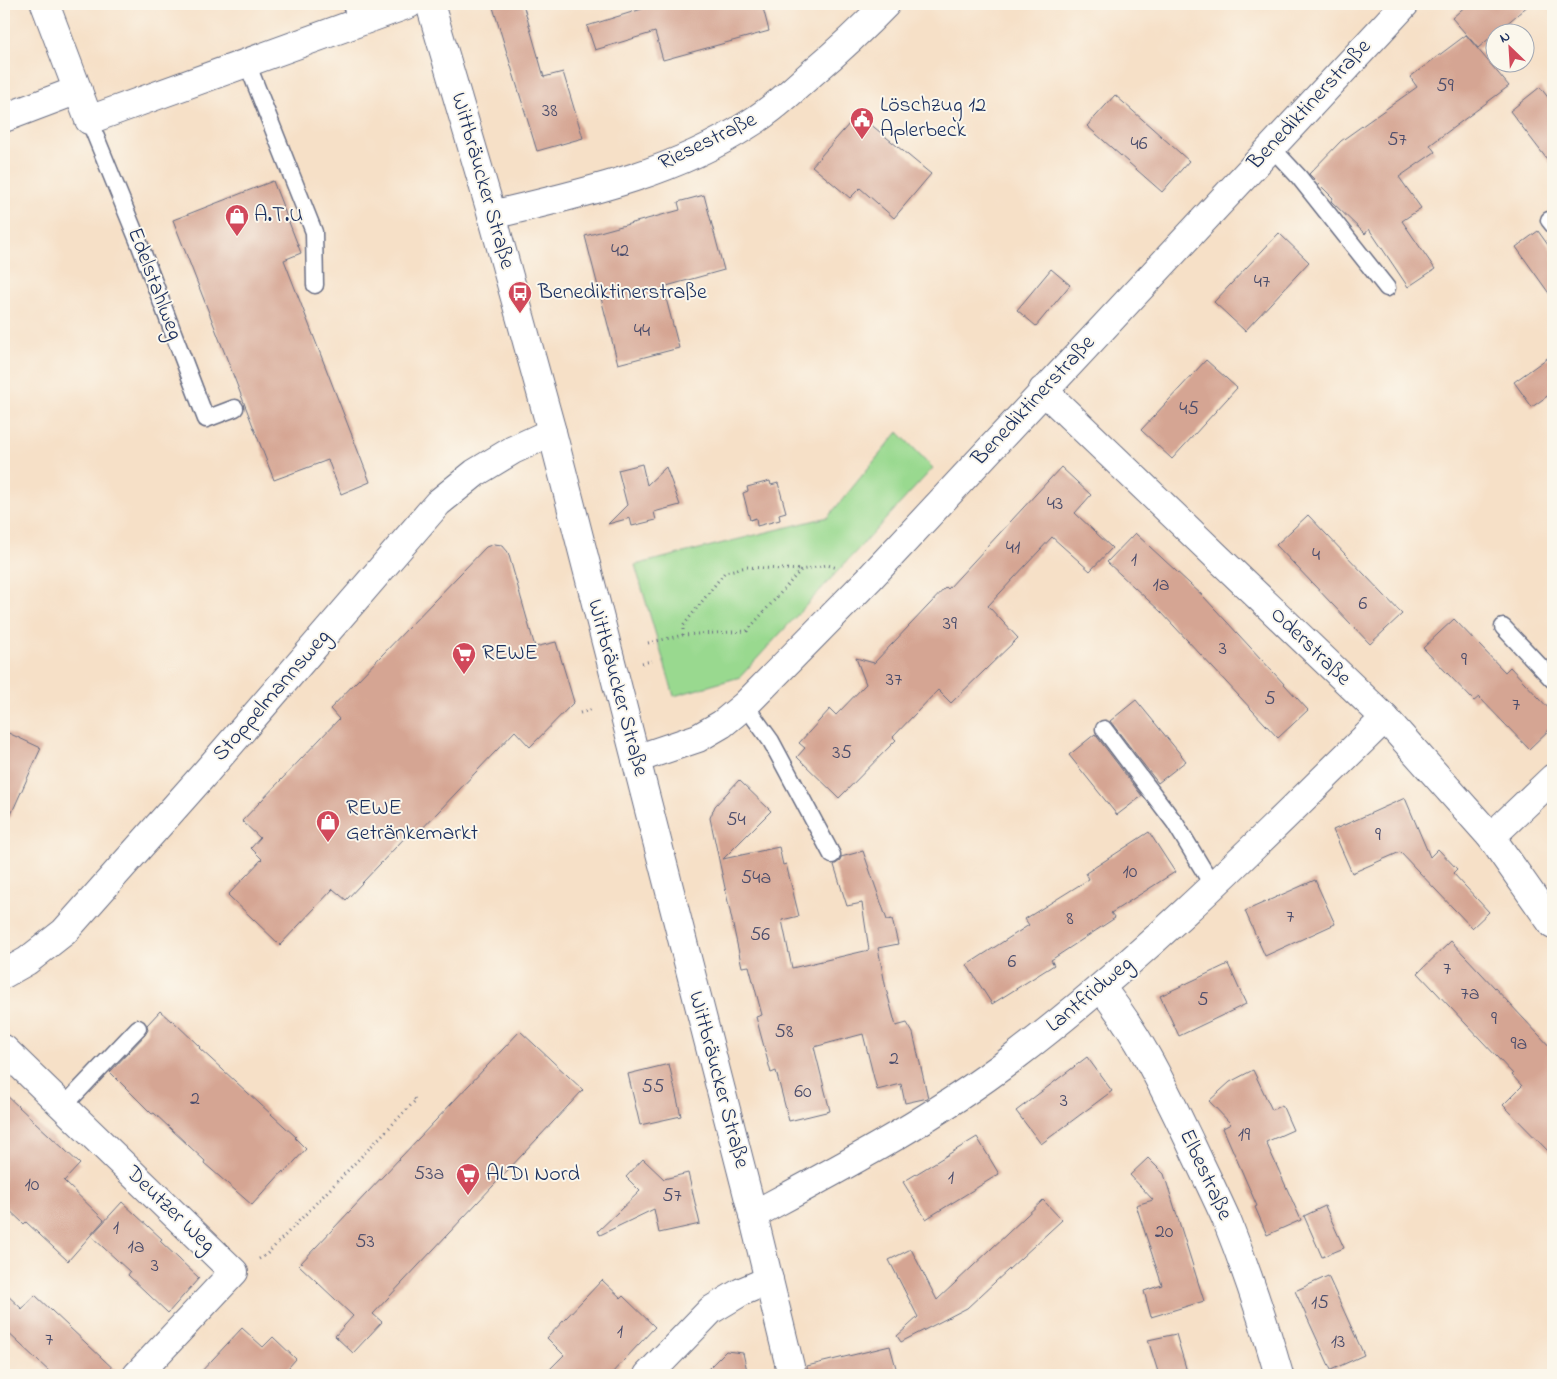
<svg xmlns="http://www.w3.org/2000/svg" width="1557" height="1379" viewBox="0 0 1557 1379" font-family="'Indie Flower',sans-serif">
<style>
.green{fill:#99d98f;stroke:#5a8476}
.building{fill:#d5a593}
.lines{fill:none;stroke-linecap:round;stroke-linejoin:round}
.service-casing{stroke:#686d83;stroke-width:19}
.minor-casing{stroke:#686d83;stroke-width:30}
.secondary-casing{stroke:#686d83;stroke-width:30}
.path{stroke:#686d83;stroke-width:3;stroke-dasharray:1 4;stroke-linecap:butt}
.service{stroke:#fff;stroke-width:16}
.minor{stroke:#fff;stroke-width:28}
.secondary{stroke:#fff;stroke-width:28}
.labels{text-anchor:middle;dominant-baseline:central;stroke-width:4;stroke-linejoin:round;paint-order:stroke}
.number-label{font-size:20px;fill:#4a4c6b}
.street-label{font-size:22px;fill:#1b2f5e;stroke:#fbf7ec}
.poi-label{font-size:22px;fill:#1b2f5e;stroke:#fbf7ec;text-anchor:start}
</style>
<rect width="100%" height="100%" fill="#fbf7ec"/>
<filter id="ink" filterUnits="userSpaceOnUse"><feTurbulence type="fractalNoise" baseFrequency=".02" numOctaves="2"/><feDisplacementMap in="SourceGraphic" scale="10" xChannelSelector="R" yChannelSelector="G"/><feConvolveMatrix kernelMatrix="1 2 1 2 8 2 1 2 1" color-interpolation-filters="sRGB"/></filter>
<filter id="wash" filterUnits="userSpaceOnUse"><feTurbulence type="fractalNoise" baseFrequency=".0096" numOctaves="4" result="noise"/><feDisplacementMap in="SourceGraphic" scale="20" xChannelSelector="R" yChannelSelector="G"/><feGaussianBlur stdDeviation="1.12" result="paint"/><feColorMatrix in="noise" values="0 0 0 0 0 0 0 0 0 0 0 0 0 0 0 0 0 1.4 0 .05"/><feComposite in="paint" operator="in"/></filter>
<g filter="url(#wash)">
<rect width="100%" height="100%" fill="#f6e0c7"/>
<polygon class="green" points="898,432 933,468 740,677 674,696 635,565 828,517"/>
<g id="blocks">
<g class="building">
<polygon points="492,4 523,4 544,77 563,72 583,138 537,151"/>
<polygon points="658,4 762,4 769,31 663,60 655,32 595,50 587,26"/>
<polygon points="1468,4 1530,4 1478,48 1452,18"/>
<polygon points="1466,35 1509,86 1430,145 1435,152 1399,177 1421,208 1402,221 1435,269 1408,287 1369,229 1365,234 1331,201 1333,198 1309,174 1341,141 1417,87 1410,77"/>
<polygon points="1540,87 1553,104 1553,167 1510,111"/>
<polygon points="1115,95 1189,161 1162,192 1087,126"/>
<polygon points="858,114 931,174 894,218 860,188 850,198 812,166"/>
<polygon points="273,181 301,253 284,260 370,482 341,494 328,460 274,480 173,220"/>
<polygon points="704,195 724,270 663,287 679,348 618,364 585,236 680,210 678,202"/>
<polygon points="1538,231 1553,252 1553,299 1516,247"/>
<polygon points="1279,233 1309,262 1245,331 1214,302"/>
<polygon points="1051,269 1070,285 1036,326 1017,310"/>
<polygon points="1553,354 1553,392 1532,407 1514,382"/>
<polygon points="1206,360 1237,388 1172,459 1141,430"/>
<polygon points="642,464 647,485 666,467 680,505 654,512 656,520 632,526 630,518 608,524 627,505 618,470"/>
<polygon points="1061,467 1091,495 1075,513 1112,548 1090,571 1052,537 988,606 1018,638 951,703 938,690 893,737 896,740 839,798 797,757 805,748 799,743 830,709 836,715 866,684 856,658 874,663 946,587 948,589"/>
<polygon points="770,481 771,485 778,483 786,512 779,514 780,520 757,526 756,518 750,520 743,493 748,491 747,487"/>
<polygon points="1308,515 1402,614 1370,644 1276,545"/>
<polygon points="1135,533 1203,596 1308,710 1278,738 1161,612 1107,562"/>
<polygon points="494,544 502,545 508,552 535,647 556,642 574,702 530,747 515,731 418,833 413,829 346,900 333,889 280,945 228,895 262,859 251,848 260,838 242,821 339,719 330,709 486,547"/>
<polygon points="1454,619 1505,672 1510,667 1553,713 1553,726 1529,749 1479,697 1474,701 1423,648"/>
<polygon points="1136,700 1186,761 1158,783 1110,721"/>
<polygon points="4,731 41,748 4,830"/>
<polygon points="1095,734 1142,796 1117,815 1069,755"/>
<polygon points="739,780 771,811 723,859 779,847 783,865 786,864 799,916 782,920 792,968 869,950 862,903 847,906 834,865 840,861 841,857 863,851 887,920 892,919 898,944 878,948 886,989 896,1026 907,1023 913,1033 928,1098 905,1103 901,1084 877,1090 863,1034 814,1047 830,1111 789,1121 776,1071 771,1073 756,1017 762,1015 749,966 742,967 710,818 715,806"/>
<polygon points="1405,798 1430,857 1438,849 1457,869 1453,873 1489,912 1472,928 1400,852 1352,873 1333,830"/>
<polygon points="1149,832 1175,872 1111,913 1115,918 1051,960 1054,965 992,1004 967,965 1029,925 1025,919 1089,879 1086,873"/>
<polygon points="1315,880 1335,924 1265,956 1245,911"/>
<polygon points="1451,941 1553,1050 1553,1156 1503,1105 1522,1086 1512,1075 1513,1074 1418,973"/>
<polygon points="1228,964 1246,1004 1179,1036 1160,996"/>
<polygon points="160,1011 171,1021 172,1020 200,1047 199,1048 296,1137 295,1138 306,1149 284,1173 283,1171 252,1205 204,1163 205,1161 154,1113 152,1114 110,1072 145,1035 148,1030 147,1025"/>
<polygon points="520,1031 583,1090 373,1314 382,1322 353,1353 335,1336 353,1316 299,1265"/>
<polygon points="1087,1057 1112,1091 1041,1144 1016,1111"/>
<polygon points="669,1064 681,1116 640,1125 628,1074"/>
<polygon points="1253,1070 1272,1110 1282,1105 1293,1130 1266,1142 1301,1220 1267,1235 1255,1207 1257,1206 1223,1128 1231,1124 1209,1101 1230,1082"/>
<polygon points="4,1093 80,1164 64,1181 104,1220 68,1261 26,1222 24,1224 4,1205"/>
<polygon points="977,1137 999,1174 926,1219 903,1182"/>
<polygon points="1148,1158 1164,1174 1204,1301 1151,1317 1144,1291 1162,1285 1136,1205 1153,1200 1130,1175"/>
<polygon points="643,1159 664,1179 688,1173 700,1224 659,1233 654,1209 600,1235 598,1231 640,1191 626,1177"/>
<polygon points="1043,1200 1062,1220 967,1308 901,1342 897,1336 918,1317 889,1260 911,1249 937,1300"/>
<polygon points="122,1202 162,1239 160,1241 199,1278 168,1313 128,1275 130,1272 91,1236"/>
<polygon points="1325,1206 1344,1248 1322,1257 1304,1216"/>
<polygon points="1328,1276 1364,1355 1331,1370 1295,1291"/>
<polygon points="602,1280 621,1298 623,1296 655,1327 610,1375 544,1375 564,1355 547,1338"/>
<polygon points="4,1292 22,1309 35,1295 120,1375 53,1375 4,1329"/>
<polygon points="242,1328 263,1347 273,1337 296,1359 282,1375 198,1375"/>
<polygon points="1176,1334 1188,1375 1159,1375 1148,1340"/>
<polygon points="890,1346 898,1375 808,1375 807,1366"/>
<polygon points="726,1351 743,1353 748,1375 702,1375"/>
</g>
</g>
</g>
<g filter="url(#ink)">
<use href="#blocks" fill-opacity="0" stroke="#686d83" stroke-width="1"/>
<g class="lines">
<g class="service-casing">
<g id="service">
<polyline points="351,4 356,23"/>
<polyline points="247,63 314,232 315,285"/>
<polyline points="89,120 139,243 206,419 235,408"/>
<polyline points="1271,147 1299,177 1387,288"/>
<polyline points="1549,220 1553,225"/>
<polyline points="1503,627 1553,680"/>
<polyline points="745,705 771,741 832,855"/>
<polyline points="1104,729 1175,823 1213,886"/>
<polyline points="63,1107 138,1028"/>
</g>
</g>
<g class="minor-casing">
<g id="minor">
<polyline points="45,4 89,120 409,4"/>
<polyline points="4,118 78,90"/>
<path d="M492 215C580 194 673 174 749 124 772 110 791 92 811 74 837 52 862 29 886 4"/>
<polyline points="1043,390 1385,718 1491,837 1553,925"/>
<polyline points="636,759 698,738 722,724 745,705 869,579 1405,4"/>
<polyline points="1491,837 1553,778"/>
<polyline points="4,974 27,961 64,932 207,771 438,503 475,473 513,450 552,432"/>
<path d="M1101 988C1139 1034 1164 1088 1190 1142 1202 1168 1215 1194 1227 1221 1247 1271 1264 1323 1279 1375"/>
<polyline points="4,1049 234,1272 137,1375"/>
<path d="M753 1215C842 1167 932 1120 1013 1058 1147 956 1265 836 1385 718"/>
<polyline points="648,1375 711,1310 741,1292 769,1280"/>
</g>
</g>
<g class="secondary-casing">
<polyline id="secondary" points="430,4 492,215 552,432 753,1215 792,1375"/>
</g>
<g class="path">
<polyline points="683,635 683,626 725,572 746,567 801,570"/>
<polyline points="648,643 683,635 747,631 801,570 827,565 838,568"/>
<polyline points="642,663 652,661"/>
<polyline points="580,713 593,709"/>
<polyline points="259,1259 266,1255 416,1100 412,1097"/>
</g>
<use href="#service" class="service"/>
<use href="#minor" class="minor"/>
<use href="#secondary" class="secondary"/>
</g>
</g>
<defs>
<g id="civic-pin" transform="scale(1.25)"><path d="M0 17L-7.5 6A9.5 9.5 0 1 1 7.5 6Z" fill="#d1495b" stroke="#fbf7ec"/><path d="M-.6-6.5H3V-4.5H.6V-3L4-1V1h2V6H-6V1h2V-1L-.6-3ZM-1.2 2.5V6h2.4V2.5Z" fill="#fff"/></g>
<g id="shop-pin" transform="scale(1.25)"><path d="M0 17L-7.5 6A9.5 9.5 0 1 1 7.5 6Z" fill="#d1495b" stroke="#fbf7ec"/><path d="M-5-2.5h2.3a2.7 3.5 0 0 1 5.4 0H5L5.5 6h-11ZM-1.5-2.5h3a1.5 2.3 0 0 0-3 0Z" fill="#fff"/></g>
<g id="bus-pin" transform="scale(1.25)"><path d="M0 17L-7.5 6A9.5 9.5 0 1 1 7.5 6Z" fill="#d1495b" stroke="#fbf7ec"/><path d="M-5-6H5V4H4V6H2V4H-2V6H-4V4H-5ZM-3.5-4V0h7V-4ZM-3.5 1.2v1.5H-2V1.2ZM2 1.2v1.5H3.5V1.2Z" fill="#fff"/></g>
<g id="supermarket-pin" transform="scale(1.25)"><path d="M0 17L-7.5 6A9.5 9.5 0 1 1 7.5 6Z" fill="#d1495b" stroke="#fbf7ec"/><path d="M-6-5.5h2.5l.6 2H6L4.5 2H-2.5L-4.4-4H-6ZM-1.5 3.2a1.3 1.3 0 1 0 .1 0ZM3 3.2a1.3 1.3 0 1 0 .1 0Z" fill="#fff"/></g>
</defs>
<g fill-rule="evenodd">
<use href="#civic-pin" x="862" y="119"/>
<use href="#shop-pin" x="237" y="216"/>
<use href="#bus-pin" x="520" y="293"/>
<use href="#supermarket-pin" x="464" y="654"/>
<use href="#shop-pin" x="328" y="822"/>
<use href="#supermarket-pin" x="468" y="1175"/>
</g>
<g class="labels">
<g class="number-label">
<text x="1445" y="86">59</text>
<text x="550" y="111">38</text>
<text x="1397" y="140">57</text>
<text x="1139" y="144">46</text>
<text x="620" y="251">42</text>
<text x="1262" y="282">47</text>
<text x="642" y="331">44</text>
<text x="1189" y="409">45</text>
<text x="1055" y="504">43</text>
<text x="1013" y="548">41</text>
<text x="1316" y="555">4</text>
<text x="1134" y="560">1</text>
<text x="1161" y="585">1a</text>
<text x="1363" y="604">6</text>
<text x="950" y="624">39</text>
<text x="1223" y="649">3</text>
<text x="1464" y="660">9</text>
<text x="894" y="680">37</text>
<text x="1270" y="699">5</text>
<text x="1516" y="705">7</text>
<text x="842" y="753">35</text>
<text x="736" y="820">54</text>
<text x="1378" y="835">9</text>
<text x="1130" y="872">10</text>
<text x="756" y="878">54a</text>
<text x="1290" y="917">7</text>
<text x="1070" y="919">8</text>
<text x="760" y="935">56</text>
<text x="1012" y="962">6</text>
<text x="1447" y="969">7</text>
<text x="1470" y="994">7a</text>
<text x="1203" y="1000">5</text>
<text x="1494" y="1019">9</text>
<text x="784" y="1032">58</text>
<text x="1519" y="1044">9a</text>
<text x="894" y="1059">2</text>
<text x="653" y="1087">55</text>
<text x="803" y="1092">60</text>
<text x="195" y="1099">2</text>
<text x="1064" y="1101">3</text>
<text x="1244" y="1135">19</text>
<text x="429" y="1174">53a</text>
<text x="951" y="1178">1</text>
<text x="32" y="1185">10</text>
<text x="672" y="1196">57</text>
<text x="116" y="1228">1</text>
<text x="1164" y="1232">20</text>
<text x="365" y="1242">53</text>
<text x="136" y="1247">1a</text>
<text x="155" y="1266">3</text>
<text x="1320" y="1303">15</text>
<text x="620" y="1332">1</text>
<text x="49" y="1340">7</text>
<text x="1338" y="1342">13</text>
</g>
<g class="street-label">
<text transform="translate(1310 105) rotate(-47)">Benediktinerstraße</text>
<text transform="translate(708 142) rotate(-26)">Riesestraße</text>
<text transform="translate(482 181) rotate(74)">Wittbräucker Straße</text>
<text transform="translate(154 284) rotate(69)">Edelstahlweg</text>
<text transform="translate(1034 401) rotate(-47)">Benediktinerstraße</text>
<text transform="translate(1310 647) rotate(44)">Oderstraße</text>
<text transform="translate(617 688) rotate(75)">Wittbräucker Straße</text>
<text transform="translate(272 696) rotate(-49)">Stoppelmannsweg</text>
<text transform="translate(1090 995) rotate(-40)">Lantfridweg</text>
<text transform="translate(718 1080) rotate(75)">Wittbräucker Straße</text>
<text transform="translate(1205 1175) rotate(65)">Elbestraße</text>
<text transform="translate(170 1210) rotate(44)">Deutzer Weg</text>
</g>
<g class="poi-label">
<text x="880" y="106">Löschzug 12<tspan x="880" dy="25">Aplerbeck</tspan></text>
<text x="254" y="216">A.T.U</text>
<text x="538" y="293">Benediktinerstraße</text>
<text x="482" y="654">REWE</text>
<text x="346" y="809">REWE<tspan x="346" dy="25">Getränkemarkt</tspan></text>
<text x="486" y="1175">ALDI Nord</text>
</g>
</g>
<rect width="1557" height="1379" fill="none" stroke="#fbf7ec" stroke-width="20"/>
<g transform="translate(1510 48) rotate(335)"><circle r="24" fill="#fbf7ec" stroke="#a1a7b3"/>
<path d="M0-4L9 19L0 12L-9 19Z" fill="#d1495b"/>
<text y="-8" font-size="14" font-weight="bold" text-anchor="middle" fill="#1b2f5e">N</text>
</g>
</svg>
